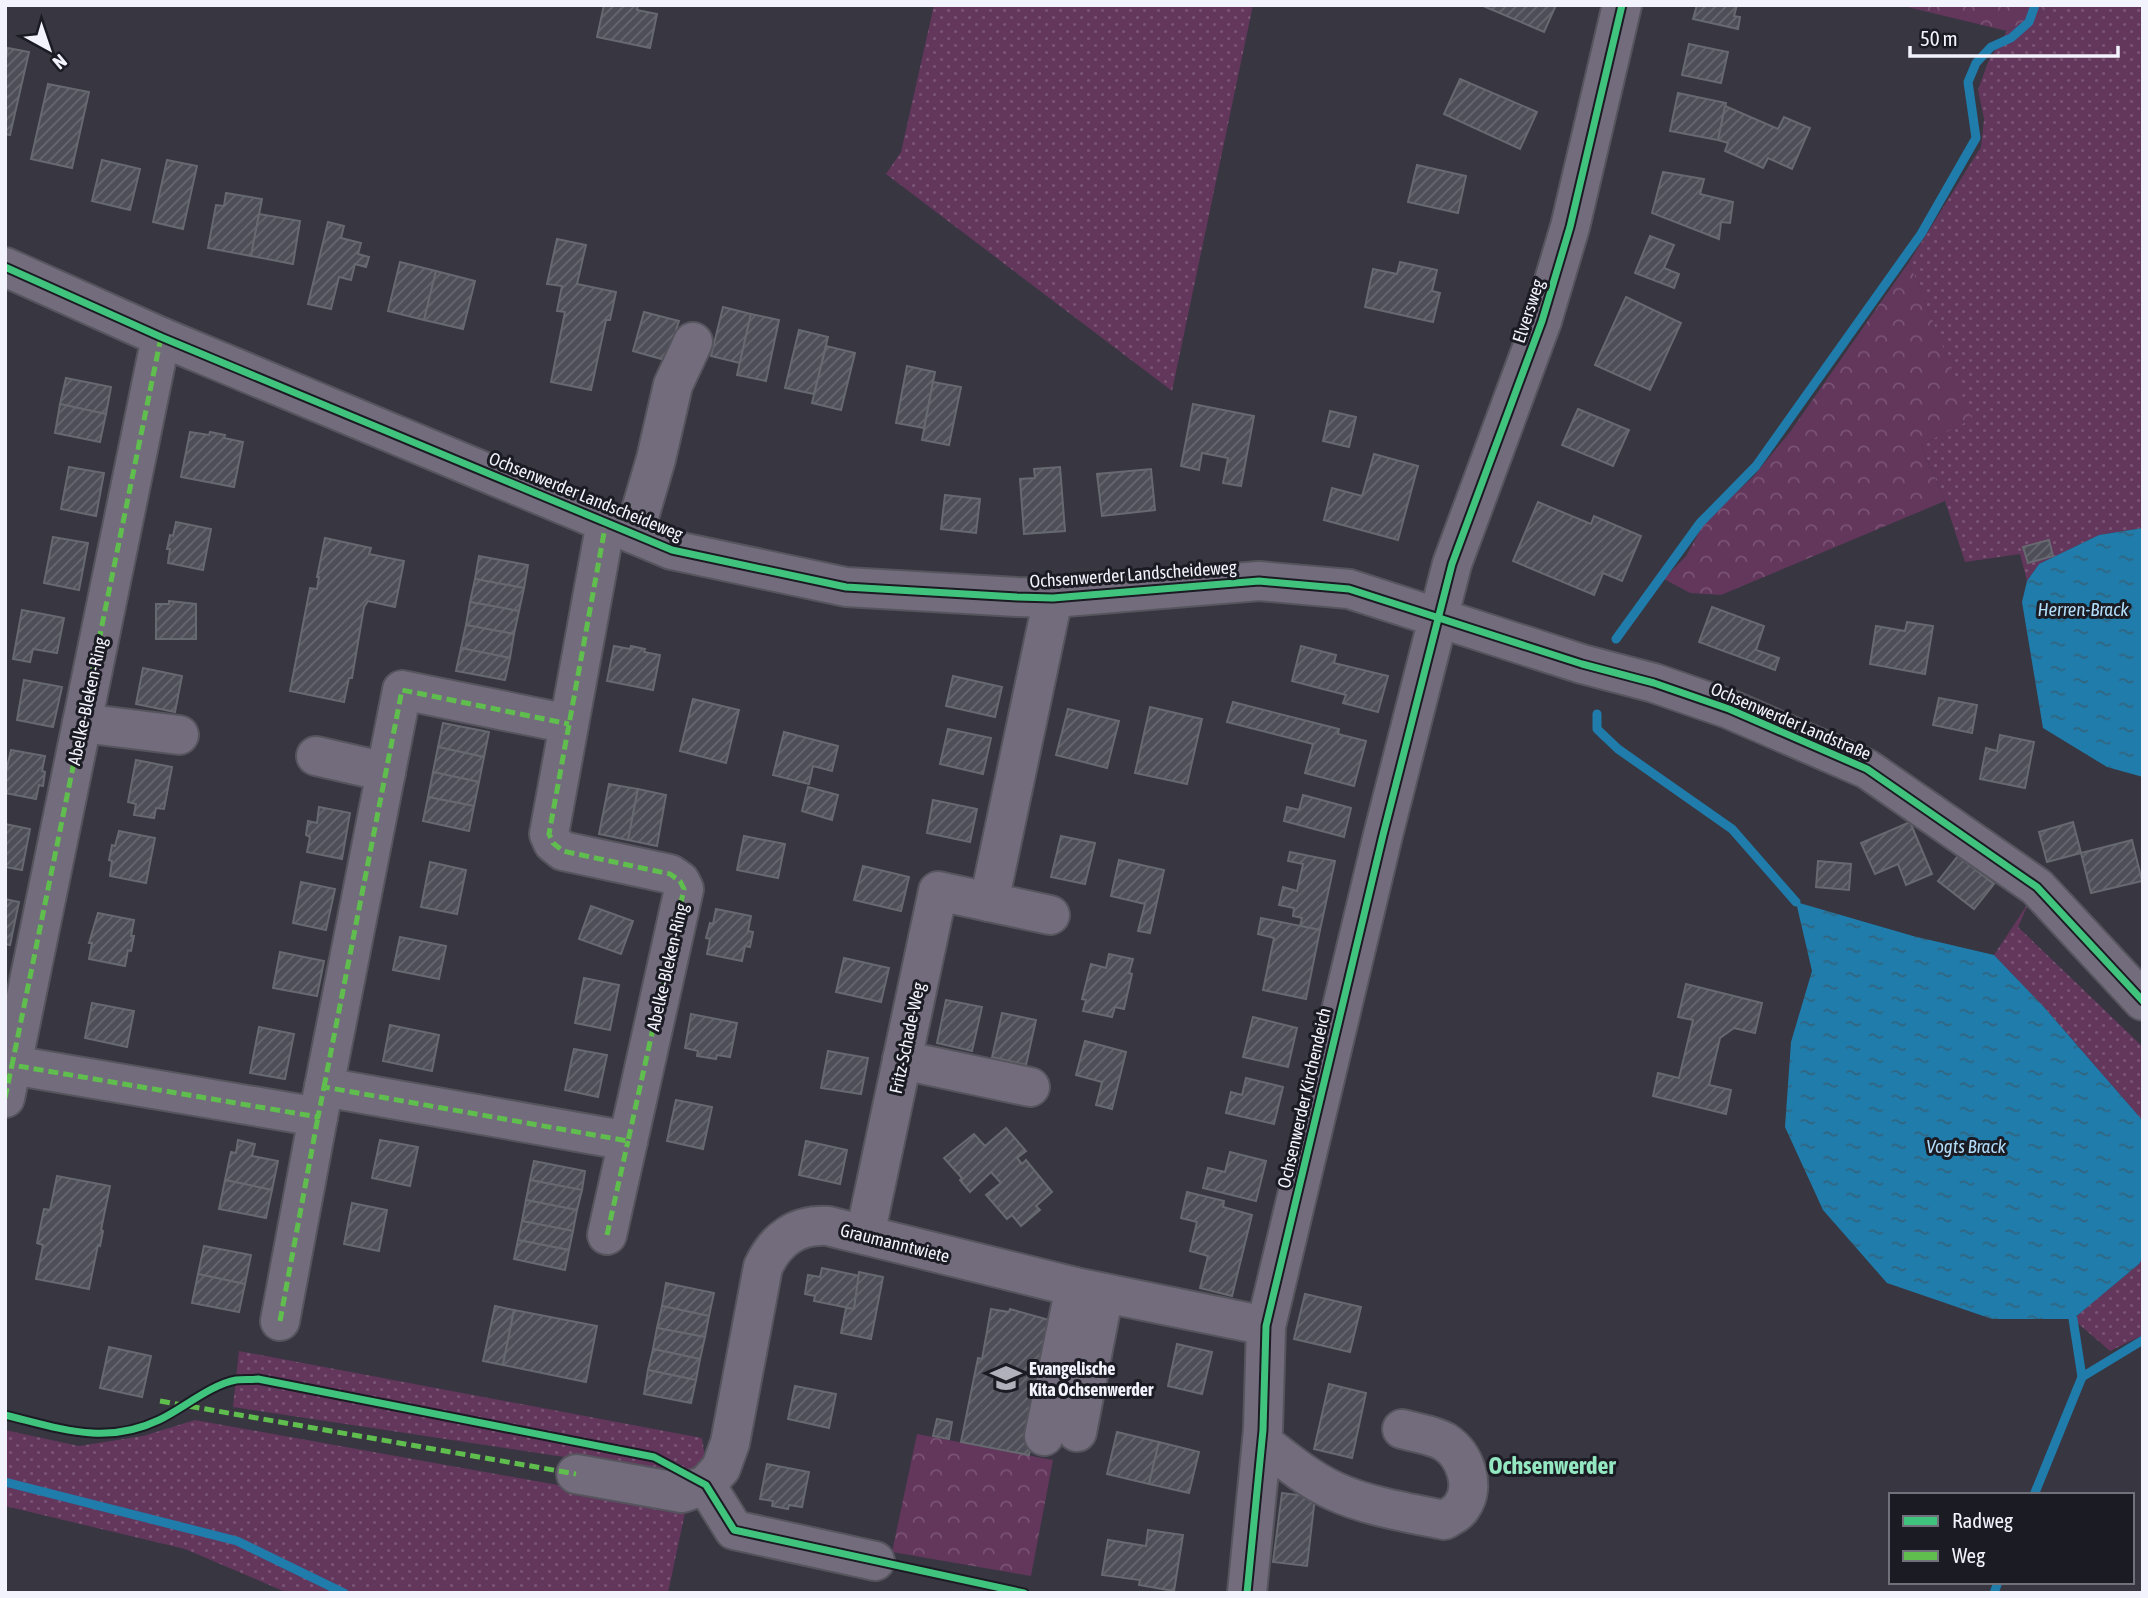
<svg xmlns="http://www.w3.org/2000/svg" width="2148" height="1598" viewBox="0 0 2148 1598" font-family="'Asap Condensed',sans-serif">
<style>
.grass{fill:url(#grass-dots)}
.forest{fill:url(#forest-crowns)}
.water{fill:url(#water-ripples)}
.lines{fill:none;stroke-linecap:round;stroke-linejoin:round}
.stream{stroke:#1f7cab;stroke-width:9}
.building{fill:url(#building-hatch);stroke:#676971;stroke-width:2}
.minor-casing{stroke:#56555e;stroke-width:42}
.minor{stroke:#736c7c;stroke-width:38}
.quiet{stroke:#5fbe4e;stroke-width:5;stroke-dasharray:10 5;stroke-linecap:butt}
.cycleway-casing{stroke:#1b1b24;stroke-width:11}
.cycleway{stroke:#40c37c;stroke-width:7}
.labels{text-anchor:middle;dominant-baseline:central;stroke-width:6;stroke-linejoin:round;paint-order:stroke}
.street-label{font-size:18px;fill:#f3f3fe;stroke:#1b1b24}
.poi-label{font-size:18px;font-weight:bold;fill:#f3f3fe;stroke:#1b1b24;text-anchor:start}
.water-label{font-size:19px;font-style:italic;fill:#b2ddf9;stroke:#1b1b24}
.district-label{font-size:24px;font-weight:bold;fill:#93e8c1;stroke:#1b1b24}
</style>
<defs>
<pattern id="grass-dots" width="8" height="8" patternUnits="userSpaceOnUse" patternTransform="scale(1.75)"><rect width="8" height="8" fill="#63365c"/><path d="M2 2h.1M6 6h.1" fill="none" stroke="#7a5474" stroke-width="1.8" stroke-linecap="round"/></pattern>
<pattern id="forest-crowns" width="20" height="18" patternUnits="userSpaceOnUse" patternTransform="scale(1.75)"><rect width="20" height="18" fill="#63365c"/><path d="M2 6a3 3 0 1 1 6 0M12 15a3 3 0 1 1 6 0" fill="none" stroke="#7a5474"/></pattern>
<pattern id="water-ripples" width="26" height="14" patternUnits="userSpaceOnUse" patternTransform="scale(1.75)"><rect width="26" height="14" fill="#1f7cab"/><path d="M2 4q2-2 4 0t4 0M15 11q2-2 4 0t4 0" fill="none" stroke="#326580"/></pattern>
<pattern id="building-hatch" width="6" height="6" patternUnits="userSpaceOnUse" patternTransform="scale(1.75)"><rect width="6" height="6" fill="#4d4e57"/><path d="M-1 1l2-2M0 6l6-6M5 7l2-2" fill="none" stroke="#676870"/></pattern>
</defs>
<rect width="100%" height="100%" fill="#373641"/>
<g class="grass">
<polygon points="934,5 1253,5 1172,391 886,174 901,152"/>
<polygon points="2054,5 2143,5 2143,528 2099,535 2039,564 2027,581 2020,554 1965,562 1945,501 1921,445 1971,419 1909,262 1981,147 1984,119 1978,90 1988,62 2007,31"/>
<polygon points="2029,902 2018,927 2143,1047 2143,1121 2043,1006 1994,955"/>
<polygon points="2143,1257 2143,1335 2110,1351 2073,1319 2139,1264"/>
<polygon points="239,1351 702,1438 707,1471 680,1479 637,1468 233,1407"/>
<polygon points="195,1420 686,1508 668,1593 288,1593 185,1549 5,1506 5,1430 79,1446 143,1436"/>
</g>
<g class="forest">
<polygon points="1899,5 2054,5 2007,31"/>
<polygon points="1909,262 1972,419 1921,445 1945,501 1721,595 1690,593 1664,579 1686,556 1706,520 1753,477 1790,432"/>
<polygon points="917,1434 1053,1460 1031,1576 892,1552"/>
</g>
<g class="water">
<polygon points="2143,528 2143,777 2107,767 2043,728 2022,602 2027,581 2039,564 2099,535"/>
<polygon points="1796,902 1913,936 1994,955 2043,1006 2143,1121 2143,1257 2139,1264 2073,1319 1992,1319 1887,1283 1823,1210 1785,1127 1791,1042 1812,971"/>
</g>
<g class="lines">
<g class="stream">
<polyline points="1616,639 1700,523 1756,466 1921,234 1976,138 1968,82 1976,63 1991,47 2011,38 2029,22 2035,5"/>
<polyline points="1597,714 1597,729 1618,749 1732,829 1796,902"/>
<polyline points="2073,1319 2082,1377 2143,1340"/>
<polyline points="5,1482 237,1541 344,1593"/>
<polyline points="2034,1495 2082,1377"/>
<polyline points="1994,1593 1998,1582"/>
</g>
</g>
<g class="building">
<polygon points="604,5 638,5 637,10 657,14 650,48 597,37"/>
<polygon points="1481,5 1556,5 1544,32"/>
<polygon points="1697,5 1737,5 1734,16 1740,17 1738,29 1693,19"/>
<polygon points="1689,44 1728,52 1721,83 1682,75"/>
<polygon points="8,48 29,52 10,135 5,134 5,61"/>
<polygon points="1460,79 1537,112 1520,149 1444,114"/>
<polygon points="48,84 89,92 72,168 31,159"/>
<polygon points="1678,93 1726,103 1718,140 1670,131"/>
<polygon points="1725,106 1778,129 1784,117 1810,128 1792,169 1768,158 1763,168 1725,151 1728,143 1718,140"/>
<polygon points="102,160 140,169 130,210 92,201"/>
<polygon points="167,160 197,166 183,229 153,222"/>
<polygon points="1417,165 1466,176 1458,213 1408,202"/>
<polygon points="1663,172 1704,179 1700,194 1733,202 1730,223 1721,222 1719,239 1652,213"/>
<polygon points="226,193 262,199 251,256 208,248 216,205 224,206"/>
<polygon points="259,214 300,221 293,264 251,256"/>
<polygon points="328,222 344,226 341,238 361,243 358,254 369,257 366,267 355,264 351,280 339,277 331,309 308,304"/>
<polygon points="1650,236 1674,245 1664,268 1679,274 1674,288 1635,273"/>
<polygon points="557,239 586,245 577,284 616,292 610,320 606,320 591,390 551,382 565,312 557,311 562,286 547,284"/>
<polygon points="400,262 436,271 424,320 388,311"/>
<polygon points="1400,262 1437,270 1432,291 1440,293 1433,322 1365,307 1373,269 1397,274"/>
<polygon points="436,271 475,281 463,329 424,320"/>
<polygon points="1626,297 1681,323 1650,390 1595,365"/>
<polygon points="723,307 751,314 740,363 711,356"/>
<polygon points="644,312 679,321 676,330 687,333 672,362 633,351"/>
<polygon points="751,314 779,320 766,381 737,375"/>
<polygon points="799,330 828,337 814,394 785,388"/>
<polygon points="826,346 855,353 841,410 812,403"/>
<polygon points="907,366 935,372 924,428 896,423"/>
<polygon points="66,378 111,387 106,414 60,404"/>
<polygon points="933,382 961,387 949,445 922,440"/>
<polygon points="60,404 106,414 100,442 55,433"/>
<polygon points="1193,404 1254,416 1241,486 1223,483 1228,458 1202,453 1199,470 1181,466"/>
<polygon points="1578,409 1629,430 1613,466 1562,445"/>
<polygon points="1330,411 1356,417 1349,447 1323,441"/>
<polygon points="190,432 209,435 210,432 225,435 224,438 243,442 234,487 181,477"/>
<polygon points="1374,454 1418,466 1398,540 1324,520 1332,488 1362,496"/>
<polygon points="69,467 104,473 96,516 61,509"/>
<polygon points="1060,467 1065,531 1024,534 1020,479 1035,478 1034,469"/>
<polygon points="1151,469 1155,510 1102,516 1097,474"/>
<polygon points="945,495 980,499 976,533 941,529"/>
<polygon points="1538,502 1591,524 1594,516 1641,536 1622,581 1603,573 1594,595 1513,561"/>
<polygon points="176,522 211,529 203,570 168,563 170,549 167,549 170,535 173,536"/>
<polygon points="53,537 88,543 79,590 44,583"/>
<polygon points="325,538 371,548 369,554 404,561 395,607 368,601 364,607 352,678 349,678 344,702 290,691 310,588 317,589 319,577 317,577"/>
<polygon points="2049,540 2053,556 2028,563 2023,547"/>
<polygon points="479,556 528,565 524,588 475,579"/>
<polygon points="475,579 524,588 519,611 470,602"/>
<polygon points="169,601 196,604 196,639 156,639 156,604 169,604"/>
<polygon points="470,602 519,611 514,634 466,625"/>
<polygon points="1712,607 1764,626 1756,650 1779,658 1775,670 1699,642"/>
<polygon points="22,610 64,618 57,653 33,649 30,662 13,659"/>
<polygon points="1907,622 1933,626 1925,674 1870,664 1876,626 1905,631"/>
<polygon points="466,625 514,634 510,658 461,648"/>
<polygon points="614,646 630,649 631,646 645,649 644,652 660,655 653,690 607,681"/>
<polygon points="1301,646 1336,655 1334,663 1388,676 1378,712 1343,703 1346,695 1292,681"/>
<polygon points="461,648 510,658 505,680 456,671"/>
<polygon points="143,668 182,676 175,712 136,704"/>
<polygon points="953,676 1002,687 995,717 946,706"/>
<polygon points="24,680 62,687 53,727 17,720"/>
<polygon points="1939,698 1977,705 1972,733 1933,725"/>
<polygon points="693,699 739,710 726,763 680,751"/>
<polygon points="1233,702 1339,729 1338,734 1366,741 1354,786 1305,773 1313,744 1227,722"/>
<polygon points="1150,707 1202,719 1187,784 1135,773"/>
<polygon points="1068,709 1119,721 1107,768 1056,755"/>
<polygon points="443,723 489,732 484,757 438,747"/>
<polygon points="948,729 991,738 983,774 940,764"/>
<polygon points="784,732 838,746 832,771 813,766 809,784 773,775"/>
<polygon points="2000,735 2034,742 2025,788 1980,779 1986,748 1997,751"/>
<polygon points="438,747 484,757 479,782 433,772"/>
<polygon points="11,750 45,756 42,771 45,772 43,786 39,785 36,799 5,793 5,776"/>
<polygon points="136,760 172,767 164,809 156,808 154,818 134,815 136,804 128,802"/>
<polygon points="433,772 479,782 474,806 428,797"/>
<polygon points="609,784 638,789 628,840 599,834"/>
<polygon points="808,787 838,795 832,820 802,811"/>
<polygon points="638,789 666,795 657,846 628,840"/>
<polygon points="1303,795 1351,808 1344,837 1284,821 1287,807 1299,810"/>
<polygon points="428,797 474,806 469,831 423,821"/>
<polygon points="933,800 977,809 970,842 927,833"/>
<polygon points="319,807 350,813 342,859 307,852 310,837 306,835 308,821 317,823"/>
<polygon points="1910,822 1932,874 1906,885 1898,864 1875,874 1861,843"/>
<polygon points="2073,822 2081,853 2047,862 2039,832"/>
<polygon points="5,824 30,829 22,870 5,867"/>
<polygon points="119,831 155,838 146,883 110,876 112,861 109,860 112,845 115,846"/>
<polygon points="744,836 785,844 778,878 737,870"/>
<polygon points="1061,836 1095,843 1085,884 1051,877"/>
<polygon points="2132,840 2142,881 2091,893 2081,853"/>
<polygon points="1290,852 1335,861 1320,930 1300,926 1302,918 1293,916 1294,908 1279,905 1283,887 1297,891 1303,864 1288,861"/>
<polygon points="1958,856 1994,884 1974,909 1938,881"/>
<polygon points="1119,860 1164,870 1150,933 1138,931 1145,904 1111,896"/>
<polygon points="1818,861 1851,864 1849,890 1816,887"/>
<polygon points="430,862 466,870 457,914 421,907"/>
<polygon points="863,866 909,877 901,911 854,900"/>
<polygon points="301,882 335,889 326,930 293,923"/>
<polygon points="5,899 19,902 10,945 5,944"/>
<polygon points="591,906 633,921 621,954 579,939"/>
<polygon points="716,909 751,916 748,931 753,932 750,947 745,946 742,961 707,954 710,939 706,938 710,923 713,924"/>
<polygon points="98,913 134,920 131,936 134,936 131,951 128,950 125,966 89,959 92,943 89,943"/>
<polygon points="1261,918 1320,930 1306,999 1263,990 1274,938 1258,934"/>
<polygon points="400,937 446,946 439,979 393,970"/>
<polygon points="280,952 324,961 317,996 273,988"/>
<polygon points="1109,954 1133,959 1129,973 1132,974 1124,1009 1115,1007 1112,1017 1083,1011 1086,1000 1082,999 1091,964 1106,968"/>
<polygon points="844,958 889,968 881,1002 836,992"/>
<polygon points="584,978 619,985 610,1030 575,1023"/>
<polygon points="1686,984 1762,1003 1755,1033 1734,1028 1720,1038 1709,1085 1731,1090 1726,1114 1653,1096 1658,1073 1679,1078 1693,1020 1678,1017"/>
<polygon points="946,1000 982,1007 972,1051 937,1043"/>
<polygon points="92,1003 134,1011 127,1047 85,1038"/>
<polygon points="1002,1013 1036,1020 1026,1065 992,1057"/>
<polygon points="691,1014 737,1023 730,1057 717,1055 716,1059 697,1056 698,1051 685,1048"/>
<polygon points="1253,1017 1297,1028 1288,1067 1243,1057"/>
<polygon points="390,1025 439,1035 432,1071 383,1061"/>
<polygon points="259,1027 294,1034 285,1079 250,1073"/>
<polygon points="1085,1041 1126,1052 1112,1109 1096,1105 1102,1082 1076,1075"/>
<polygon points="574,1049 607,1055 598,1097 565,1090"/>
<polygon points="828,1051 868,1058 861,1094 821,1088"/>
<polygon points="1246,1078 1283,1087 1274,1124 1226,1113 1231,1092 1242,1095"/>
<polygon points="676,1100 712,1107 703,1149 667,1141"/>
<polygon points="1006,1128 1026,1151 1017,1158 1022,1164 1026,1160 1052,1192 1036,1206 1040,1210 1021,1226 1012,1215 1007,1219 986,1195 1001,1183 991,1172 970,1192 960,1180 962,1178 944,1158 974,1134 985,1146"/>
<polygon points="238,1140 255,1144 252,1156 278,1161 272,1190 225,1180 231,1152 236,1153"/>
<polygon points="380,1140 418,1147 410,1186 372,1178"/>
<polygon points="806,1141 847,1150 840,1184 799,1175"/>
<polygon points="1230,1152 1266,1161 1256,1201 1203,1188 1208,1168 1225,1172"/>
<polygon points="534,1161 585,1171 582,1190 530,1180"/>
<polygon points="57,1176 110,1186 101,1230 103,1231 100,1246 98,1245 89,1289 36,1279 43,1245 37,1243 44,1209 50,1210"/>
<polygon points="225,1180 272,1190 266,1218 219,1209"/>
<polygon points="530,1180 582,1190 577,1210 526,1200"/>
<polygon points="1187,1192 1224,1201 1223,1207 1252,1215 1232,1296 1200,1288 1208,1256 1190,1251 1197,1222 1181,1218"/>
<polygon points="526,1200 577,1210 573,1231 522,1221"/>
<polygon points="352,1203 387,1210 379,1251 344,1244"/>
<polygon points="522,1221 573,1231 569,1250 518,1240"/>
<polygon points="518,1240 569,1250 565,1270 514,1259"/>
<polygon points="204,1246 251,1255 245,1284 198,1274"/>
<polygon points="822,1268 860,1276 854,1309 814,1301 815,1296 805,1294 808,1275 820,1277"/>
<polygon points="859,1272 883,1277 871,1339 841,1333 846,1308 854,1309"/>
<polygon points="198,1274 245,1284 239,1312 192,1303"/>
<polygon points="666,1283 714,1293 709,1316 662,1306"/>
<polygon points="1305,1294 1361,1307 1350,1352 1294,1339"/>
<polygon points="495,1306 514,1310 503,1365 483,1361"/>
<polygon points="662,1306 709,1316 705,1337 657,1328"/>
<polygon points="991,1309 1009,1312 1010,1309 1049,1320 1043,1385 1029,1455 961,1442 978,1358 982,1359"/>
<polygon points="514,1310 597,1326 586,1382 503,1365"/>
<polygon points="657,1328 705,1337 700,1359 653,1349"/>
<polygon points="1177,1344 1212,1352 1202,1394 1168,1386"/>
<polygon points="109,1347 151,1356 142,1397 100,1388"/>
<polygon points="653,1349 700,1359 696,1380 648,1370"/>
<polygon points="648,1370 696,1380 691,1403 644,1394"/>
<polygon points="1329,1384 1366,1393 1352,1458 1314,1449"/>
<polygon points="795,1386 836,1394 829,1428 788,1419"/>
<polygon points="937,1419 952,1422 949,1439 933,1436"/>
<polygon points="1117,1432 1159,1442 1149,1484 1107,1474"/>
<polygon points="1159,1442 1199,1452 1189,1493 1149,1484"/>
<polygon points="767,1464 809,1472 802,1507 789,1505 788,1509 772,1506 773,1501 760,1499"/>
<polygon points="1282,1493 1315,1497 1307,1566 1273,1562"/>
<polygon points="1148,1530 1183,1535 1174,1591 1139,1585 1140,1580 1102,1575 1108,1540 1146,1546"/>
</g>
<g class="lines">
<g class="minor-casing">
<g id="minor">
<polyline points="5,267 161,337 672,550 846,587 1017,597 1053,598 1259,581 1349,589 1582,664 1654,683 1729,709 1867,769 2037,887 2143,1001"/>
<polyline points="161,337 12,1065 318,1117 324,1087 628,1141 684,889 680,881 670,874 563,851 553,843 549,834 606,522"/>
<polyline points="634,534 656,459 673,385 693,342"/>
<polyline points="82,723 179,735"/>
<polyline points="316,756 386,772"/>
<polyline points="989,902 1050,915"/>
<polyline points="902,1060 1030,1087"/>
<polyline points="324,1087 402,690 569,724"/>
<polyline points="5,1098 12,1065"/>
<polyline points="607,1235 628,1141"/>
<polyline points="865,1235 938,891 989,902 1053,598"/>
<polyline points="280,1321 318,1117"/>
<polyline points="1077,1432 1104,1293"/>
<polyline points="1044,1436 1075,1287"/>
<path d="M1262 1442C1285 1460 1308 1479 1334 1491 1366 1506 1409 1513 1444 1520 1451 1516 1458 1513 1462 1506 1476 1486 1465 1455 1445 1442 1433 1435 1416 1433 1402 1429"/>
<polyline points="576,1474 682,1493 706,1485"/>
<path d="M706 1485 721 1468 730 1443 763 1267C776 1239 797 1224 828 1226L1075 1287 1266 1326"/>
<polyline points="706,1485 734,1530 875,1561"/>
<polyline points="1247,1593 1263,1430 1266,1326 1383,835 1452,564 1542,321 1570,227 1622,5"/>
</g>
</g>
<use href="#minor" class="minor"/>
<g class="quiet">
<polyline points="161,337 12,1065 318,1117 324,1087 628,1141 684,889 680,881 670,874 563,851 553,843 549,834 606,522"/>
<polyline points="324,1087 402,690 569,724"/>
<polyline points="5,1098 12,1065"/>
<polyline points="607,1235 628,1141"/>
<polyline points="280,1321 318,1117"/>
<polyline points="160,1401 576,1474"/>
</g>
<g class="cycleway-casing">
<g id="cycleway">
<polyline points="5,267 161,337 672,550 846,587 1017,597 1053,598 1259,581 1349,589 1582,664 1654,683 1729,709 1867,769 2037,887 2143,1001"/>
<path d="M5 1415C59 1428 105 1446 159 1420 182 1409 212 1384 236 1380 243 1379 251 1380 258 1379L654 1457 706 1485 734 1530 1024 1593"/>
<polyline points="1247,1593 1263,1430 1266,1326 1383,835 1452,564 1542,321 1570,227 1622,5"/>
</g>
</g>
<use href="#cycleway" class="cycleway"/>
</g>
<defs>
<g id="school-bare" transform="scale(2.415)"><path d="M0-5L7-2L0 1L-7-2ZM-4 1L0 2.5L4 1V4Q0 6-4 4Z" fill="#b1b1bc" stroke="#1b1b24" stroke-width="2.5" paint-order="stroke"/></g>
</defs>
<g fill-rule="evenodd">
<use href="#school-bare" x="1006" y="1378"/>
</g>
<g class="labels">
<g class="street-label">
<text transform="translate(1528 311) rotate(-72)">Elversweg</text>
<text transform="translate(586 496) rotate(22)">Ochsenwerder Landscheideweg</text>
<text transform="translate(1133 574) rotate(-4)">Ochsenwerder Landscheideweg</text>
<text transform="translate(87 701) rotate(-78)">Abelke-Bleken-Ring</text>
<text transform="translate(1791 721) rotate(23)">Ochsenwerder Landstraße</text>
<text transform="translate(667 967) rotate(-77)">Abelke-Bleken-Ring</text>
<text transform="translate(907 1038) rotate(-78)">Fritz-Schade-Weg</text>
<text transform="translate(1304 1098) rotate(-77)">Ochsenwerder Kirchendeich</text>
<text transform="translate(895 1243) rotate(14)">Graumanntwiete</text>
</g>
<g class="poi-label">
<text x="1029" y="1368">Evangelische<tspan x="1029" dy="21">Kita Ochsenwerder</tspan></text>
</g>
<g class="water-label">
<text x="2083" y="609">Herren-Brack</text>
<text x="1966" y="1146">Vogts Brack</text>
</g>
<g class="district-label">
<text x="1552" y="1465">Ochsenwerder</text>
</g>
</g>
<rect width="2148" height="1598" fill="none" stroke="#f3f3fe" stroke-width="14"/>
<rect x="1889" y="1493" width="245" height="91" fill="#1b1b24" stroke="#71717b" stroke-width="2"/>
<rect x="1903" y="1516" width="35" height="10" fill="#40c37c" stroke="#71717b" stroke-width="2"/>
<text x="1952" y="1528" font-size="21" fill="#f3f3fe">Radweg</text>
<rect x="1903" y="1551" width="35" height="10" fill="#5fbe4e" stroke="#71717b" stroke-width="2"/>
<text x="1952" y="1563" font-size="21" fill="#f3f3fe">Weg</text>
<g transform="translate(49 49) rotate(140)" stroke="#1b1b24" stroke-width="5" paint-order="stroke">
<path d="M0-5L12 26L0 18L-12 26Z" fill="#f3f3fe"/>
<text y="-10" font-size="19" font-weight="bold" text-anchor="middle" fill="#f3f3fe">N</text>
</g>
<path d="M1910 46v10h208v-10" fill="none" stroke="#f3f3fe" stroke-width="3.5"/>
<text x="1920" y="46" font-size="21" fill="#f3f3fe" stroke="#1b1b24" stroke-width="5" paint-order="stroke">50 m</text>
</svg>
